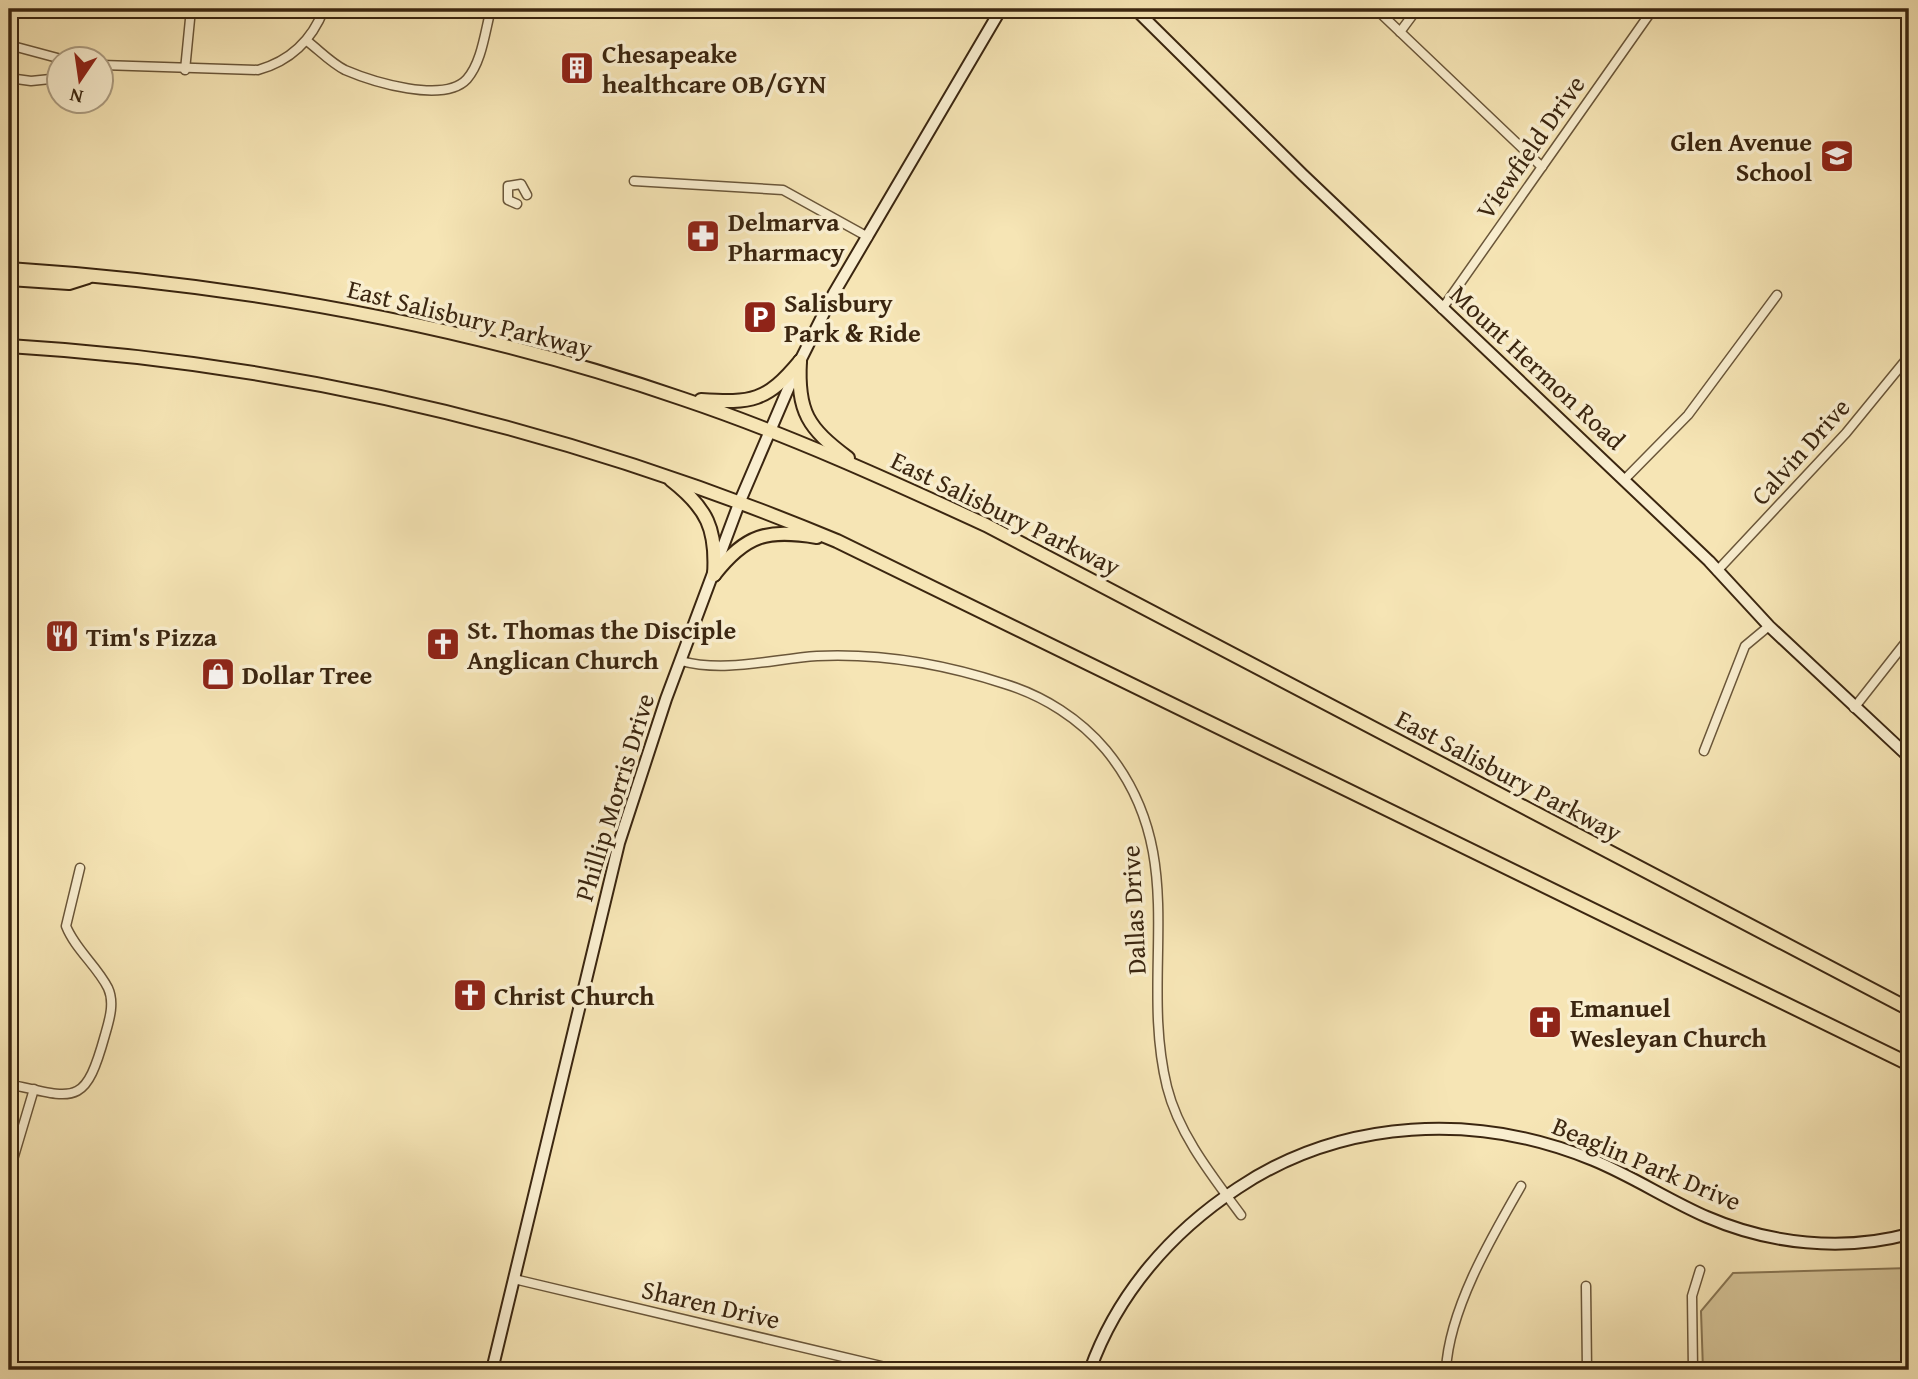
<svg xmlns="http://www.w3.org/2000/svg" width="1918" height="1379" viewBox="0 0 1918 1379" font-family="'Gentium Book Plus',serif">
<style>
.green{fill:#d6c599;stroke:#887654;stroke-width:2}
.lines{fill:none;stroke-linecap:round;stroke-linejoin:round}
.street-casing{stroke:#6a5639;stroke-width:11}
.secondary-casing{stroke:#3b2610;stroke-width:14}
.primary-casing{stroke:#3b2610;stroke-width:16}
.street{stroke:#f9eecf;stroke-width:8}
.secondary{stroke:#f9eecf;stroke-width:10}
.primary{stroke:#f6e5b5;stroke-width:12}
.labels{text-anchor:middle;dominant-baseline:central;stroke-width:7;stroke-linejoin:round;paint-order:stroke}
.poi-label{font-size:26px;font-weight:bold;fill:#3b2610;stroke:#f9eecf;text-anchor:start}
.street-label{font-size:26px;fill:#3b2610;stroke:#f9eecf}
</style>
<rect width="100%" height="100%" fill="#f6e5b5"/>
<filter id="stains"><feTurbulence type="fractalNoise" baseFrequency=".00286" numOctaves="4"/><feColorMatrix values="0 0 0 0 .2 0 0 0 0 .09 0 0 0 0 .02 0 0 0 .5 -.17"/></filter>
<radialGradient id="worn" r=".72"><stop offset=".6" stop-color="#630" stop-opacity="0"/><stop offset="1" stop-color="#630" stop-opacity=".3"/></radialGradient>
<polygon class="green" points="1909,1268 1909,1370 1703,1370 1701,1311 1733,1273"/>
<g class="lines">
<g class="street-casing">
<g id="street">
<polyline points="1376,9 1542,167"/>
<polyline points="1145,18 1155,9"/>
<polyline points="1400,32 1417,9"/>
<path d="M307 41C319 50 331 63 345 70 373 82 444 104 467 79 482 62 485 31 491 9"/>
<polyline points="9,45 65,60"/>
<path d="M102 65 258 70C290 61 312 40 324 9"/>
<polyline points="185,70 191,9"/>
<polyline points="9,78 31,81 60,78"/>
<polyline points="634,181 783,190 868,237"/>
<polyline points="517,204 508,200 508,186 521,184 527,195"/>
<polyline points="1442,309 1653,9"/>
<polyline points="1624,480 1688,415 1777,295"/>
<polyline points="1717,571 1846,433 1909,356"/>
<path d="M681 661C725 673 773 659 817 656 882 653 944 664 1005 684 1044 696 1080 719 1106 750 1193 856 1138 969 1167 1087 1179 1135 1213 1177 1241 1215"/>
<polyline points="1854,708 1909,638"/>
<polyline points="1704,751 1745,646 1769,626"/>
<path d="M9 1084C76 1099 85 1107 105 1035 109 1021 115 1003 108 988 97 966 75 949 66 926L80 868"/>
<polyline points="9,1173 34,1089"/>
<polyline points="514,1279 898,1370"/>
<polyline points="1586,1286 1587,1370"/>
<path d="M1446 1370C1449 1310 1491 1238 1521 1186"/>
<polyline points="1693,1370 1692,1296 1700,1270"/>
</g>
</g>
<g class="secondary-casing">
<g id="secondary">
<polyline points="1135,9 1303,175 1709,561 1769,626 1909,757"/>
<polyline points="492,1370 619,843 666,699 740,501 800,361 834,293 1001,9"/>
<path d="M1090 1370C1117 1294 1171 1232 1238 1188 1343 1118 1477 1112 1593 1160 1632 1176 1668 1200 1707 1217 1769 1244 1843 1252 1909 1234"/>
</g>
</g>
<g class="primary-casing">
<g id="primary">
<path d="M9 269C238 284 465 324 683 399 787 434 886 479 986 525L1909 1009"/>
<polyline points="9,279 69,283 88,277"/>
<path d="M9 346C295 363 573 431 837 541L1909 1064"/>
<path d="M800 361C797 412 808 428 848 458"/>
<path d="M701 400C752 403 766 402 800 361"/>
<path d="M671 480C707 508 717 529 714 575"/>
<path d="M714 575C746 534 767 529 817 537"/>
</g>
</g>
<use href="#street" class="street"/>
<use href="#secondary" class="secondary"/>
<use href="#primary" class="primary"/>
</g>
<defs>
<g id="building-square" transform="scale(1.75)"><rect x="-9" y="-9" width="18" height="18" rx="4" fill="#8f2418" stroke="#f9eecf"/><path d="M-4-6H4V6H1V3H-1V6H-4ZM-2.5-4.3h1.7v1.8h-1.7ZM.8-4.3h1.7v1.8H.8ZM-2.5-1h1.7V.8h-1.7ZM.8-1h1.7V.8H.8Z" fill="#fff"/></g>
<g id="school-square" transform="scale(1.75)"><rect x="-9" y="-9" width="18" height="18" rx="4" fill="#8f2418" stroke="#f9eecf"/><path d="M0-5L7-2L0 1L-7-2ZM-4 1L0 2.5L4 1V4Q0 6-4 4Z" fill="#fff"/></g>
<g id="pharmacy-square" transform="scale(1.75)"><rect x="-9" y="-9" width="18" height="18" rx="4" fill="#8f2418" stroke="#f9eecf"/><path d="M-2-6h4v4h4v4h-4v4h-4v-4h-4v-4h4Z" fill="#fff"/></g>
<g id="parking-square" transform="scale(1.75)"><rect x="-9" y="-9" width="18" height="18" rx="4" fill="#8f2418" stroke="#f9eecf"/><path d="M-3.5-5.5H1a3.5 3.5 0 0 1 0 7H-1V5.5H-3.5ZM-1-3.4V-.6H.8a1.4 1.4 0 0 0 0-2.8Z" fill="#fff"/></g>
<g id="restaurant-square" transform="scale(1.75)"><rect x="-9" y="-9" width="18" height="18" rx="4" fill="#8f2418" stroke="#f9eecf"/><path d="M-5-6h1v4h1v-4h1v4h1v-4h1v5L-1.5 .5V6h-2V.5L-5-1ZM5-6V6H3V1.5H1.5Q1.5-4 5-6Z" fill="#fff"/></g>
<g id="church-square" transform="scale(1.75)"><rect x="-9" y="-9" width="18" height="18" rx="4" fill="#8f2418" stroke="#f9eecf"/><path d="M-1.2-6h2.4v3.5h3.3v2.4h-3.3V6h-2.4V-.1h-3.3v-2.4h3.3Z" fill="#fff"/></g>
<g id="shop-square" transform="scale(1.75)"><rect x="-9" y="-9" width="18" height="18" rx="4" fill="#8f2418" stroke="#f9eecf"/><path d="M-5-2.5h2.3a2.7 3.5 0 0 1 5.4 0H5L5.5 6h-11ZM-1.5-2.5h3a1.5 2.3 0 0 0-3 0Z" fill="#fff"/></g>
</defs>
<g fill-rule="evenodd">
<use href="#building-square" x="577" y="68"/>
<use href="#school-square" x="1837" y="156"/>
<use href="#pharmacy-square" x="703" y="236"/>
<use href="#parking-square" x="760" y="317"/>
<use href="#restaurant-square" x="62" y="636"/>
<use href="#church-square" x="443" y="644"/>
<use href="#shop-square" x="218" y="674"/>
<use href="#church-square" x="470" y="995"/>
<use href="#church-square" x="1545" y="1022"/>
</g>
<g class="labels">
<g class="poi-label">
<text x="602" y="53">Chesapeake<tspan x="602" dy="30">healthcare OB/GYN</tspan></text>
<text x="1812" y="141" text-anchor="end">Glen Avenue<tspan x="1812" dy="30">School</tspan></text>
<text x="728" y="221">Delmarva<tspan x="728" dy="30">Pharmacy</tspan></text>
<text x="784" y="302">Salisbury<tspan x="784" dy="30">Park &amp; Ride</tspan></text>
<text x="467" y="629">St. Thomas the Disciple<tspan x="467" dy="30">Anglican Church</tspan></text>
<text x="86" y="636">Tim's Pizza</text>
<text x="242" y="674">Dollar Tree</text>
<text x="494" y="995">Christ Church</text>
<text x="1570" y="1007">Emanuel<tspan x="1570" dy="30">Wesleyan Church</tspan></text>
</g>
<g class="street-label">
<text transform="translate(1530 147) rotate(-55)">Viewfield Drive</text>
<text transform="translate(470 318) rotate(14)">East Salisbury Parkway</text>
<text transform="translate(1538 367) rotate(43)">Mount Hermon Road</text>
<text transform="translate(1800 451) rotate(-48)">Calvin Drive</text>
<text transform="translate(1006 513) rotate(26)">East Salisbury Parkway</text>
<text transform="translate(1509 775) rotate(28)">East Salisbury Parkway</text>
<text transform="translate(614 797) rotate(-73)">Phillip Morris Drive</text>
<text transform="translate(1133 910) rotate(-93)">Dallas Drive</text>
<text transform="translate(1647 1163) rotate(23)">Beaglin Park Drive</text>
<text transform="translate(711 1304) rotate(13)">Sharen Drive</text>
</g>
</g>
<rect width="1918" height="1379" fill="none" stroke="#f6e5b5" stroke-width="35"/>
<rect x="10" y="10" width="1897" height="1358" fill="none" stroke="#3b2610" stroke-width="3.5"/>
<rect x="18" y="18" width="1883" height="1344" fill="none" stroke="#3b2610" stroke-width="2"/>
<g transform="translate(80 80) rotate(193)"><circle r="33" fill="#f9eecf" stroke="#ad9e83" stroke-width="2"/>
<path d="M0-5L12 26L0 18L-12 26Z" fill="#8f2418"/>
<text y="-10" font-size="19" font-weight="bold" text-anchor="middle" fill="#3b2610">N</text>
</g>
<rect width="100%" height="100%" filter="url(#stains)"/>
<rect width="100%" height="100%" fill="url(#worn)"/>
</svg>
